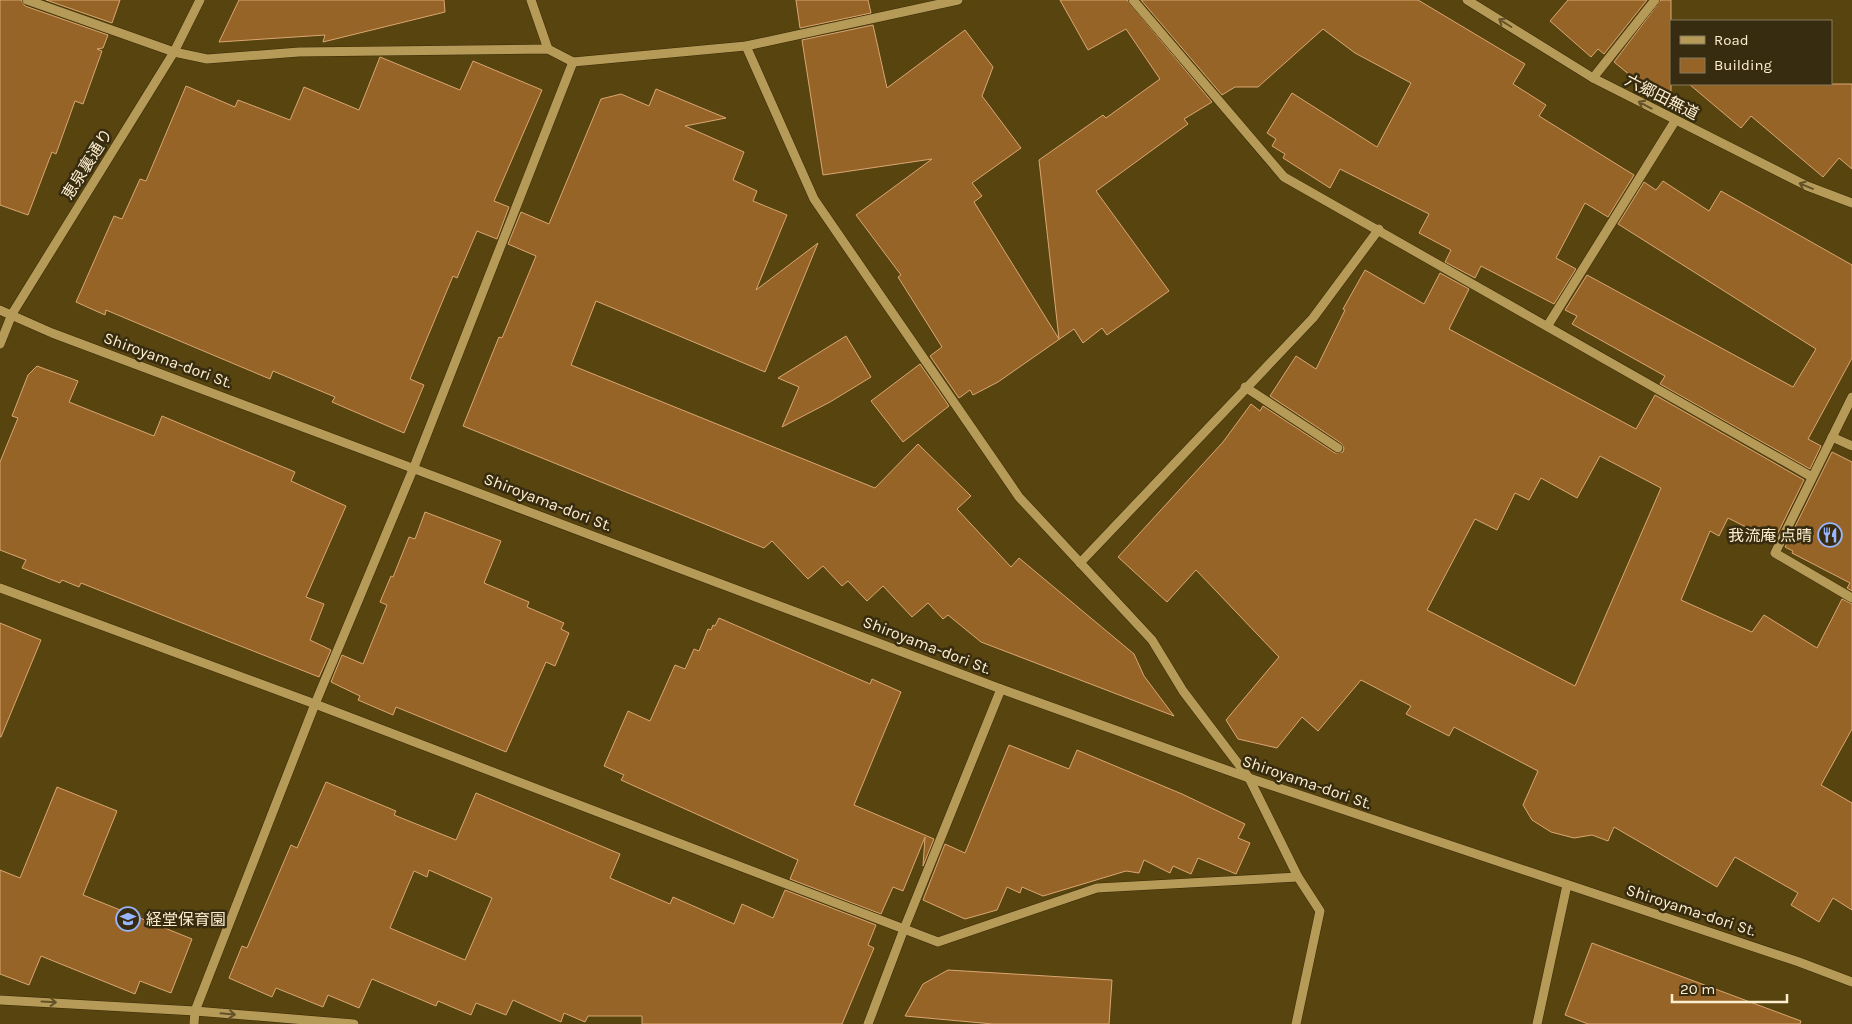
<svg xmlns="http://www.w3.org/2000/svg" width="1852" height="1024" viewBox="0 0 1852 1024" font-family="Karla,'Noto Sans JP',sans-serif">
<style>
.building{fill:#976428;stroke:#d9a772;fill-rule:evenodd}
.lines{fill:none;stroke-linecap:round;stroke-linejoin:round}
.minor-casing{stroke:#392b07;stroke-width:10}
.minor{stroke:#b69a58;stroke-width:9}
.oneway{stroke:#635229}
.labels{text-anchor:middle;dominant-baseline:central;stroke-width:5;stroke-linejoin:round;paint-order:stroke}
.street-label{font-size:16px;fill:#fdefce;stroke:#372c10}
.poi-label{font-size:16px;fill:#fdefce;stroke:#372c10;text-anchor:end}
</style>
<rect width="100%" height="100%" fill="#58440f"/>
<g class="building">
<polygon points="0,0 21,0 25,6 108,35 103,48 97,49 102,51 83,104 75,101 56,154 52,152 28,215 0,205"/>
<polygon points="46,0 120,0 112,23"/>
<polygon points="239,0 444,0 445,12 323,42 325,35 219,42"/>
<polygon points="796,0 868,0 871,13 800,28"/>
<polygon points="1060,0 1127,0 1212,102 1184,119 1188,124 1096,191 1169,291 1107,335 1102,328 1083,343 1074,329 998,382 973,395 970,390 959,398 930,356 942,347 898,277 901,275 856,215 932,159 823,175 802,40 873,25 887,88 965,30 993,67 982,96 1021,148 972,183 982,196 974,202 1059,339 1039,160 1103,115 1106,118 1160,79 1126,29 1088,50"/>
<polygon points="1141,0 1418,0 1525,64 1513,84 1546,105 1539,116 1634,175 1608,217 1585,203 1556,258 1576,269 1554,304 1481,266 1475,278 1445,262 1451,250 1419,233 1429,214 1340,169 1330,188 1283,158 1285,154 1272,146 1276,139 1267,133 1292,93 1377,147 1411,83 1355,53 1323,29 1258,87 1235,87 1222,95"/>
<polygon points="1568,0 1647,0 1604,54 1598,49 1591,57 1550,21"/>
<polygon points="1661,0 1671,0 1671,109 1614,62"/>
<polygon points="380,57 460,90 473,61 542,90 494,201 509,207 497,239 477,231 457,278 453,276 410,379 424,385 404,433 332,402 335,397 273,371 270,379 106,310 105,315 76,302 114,216 122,219 140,179 146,181 186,86 235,107 238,100 290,120 304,87 359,110"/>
<polygon points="1689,84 1852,84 1852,169 1839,158 1823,177 1751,116 1741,128"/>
<polygon points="656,89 726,118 685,126 744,152 733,180 757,191 753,201 787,215 756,290 818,243 765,372 596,301 571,365 875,488 918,444 971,496 957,509 1011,567 1019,558 1134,654 1144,676 1174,716 981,642 948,615 943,619 928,603 912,617 883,586 867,601 848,581 842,586 823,566 808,579 772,541 764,548 463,426 499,337 502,338 536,256 508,244 521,212 549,224 601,99 621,94 649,106"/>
<polygon points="1663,181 1709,211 1721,191 1852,265 1852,358 1808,439 1821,446 1810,469 1660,384 1665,376 1572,324 1577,316 1565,310 1587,275 1793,387 1816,349 1618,224 1644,182 1656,190"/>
<path d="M1365 270 1424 304 1440 273 1469 289 1449 329 1636 429 1655 395 1804 480 1774 541 1728 518 1719 536 1710 531 1681 600 1752 632 1764 615 1817 648 1842 599 1852 604V729L1821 785 1852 803V910L1833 898 1819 922 1791 905 1798 893 1735 857 1717 887 1614 827 1608 841 1592 835 1574 838 1551 832 1532 820 1523 805 1538 771 1454 727 1449 736 1406 714 1411 706 1361 680 1318 731 1302 717 1277 748 1238 739 1226 720 1279 657 1196 570 1167 602 1118 557 1223 442 1251 404 1260 411 1263 406 1335 453 1343 452 1344 448 1341 443 1270 396 1296 356 1316 369 1345 310 1343 309ZM1600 456 1661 488 1575 686 1427 610 1475 519 1497 530 1515 493 1529 500 1541 478 1577 498Z"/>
<polygon points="846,336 871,377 830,402 782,427 799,387 778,378"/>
<polygon points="920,364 949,406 903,442 871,401"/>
<polygon points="37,366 78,381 69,402 154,436 162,416 295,472 291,481 346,506 306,597 324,604 310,640 331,650 319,677 81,583 79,587 62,580 60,583 22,568 26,560 0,550 0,462 18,418 12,416 28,375"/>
<polygon points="1832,452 1852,462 1852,591 1847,588 1850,583 1792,553 1793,551 1785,547"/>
<polygon points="425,512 501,541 484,583 529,602 527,607 564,623 561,629 569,633 555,666 546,662 506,752 396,707 393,715 358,700 360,696 331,682 342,655 363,664 387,605 380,602 391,576 393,577 409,537 415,539"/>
<polygon points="719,618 870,684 872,679 901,692 854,805 934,839 923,866 925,837 903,891 893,887 881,914 790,879 798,860 621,780 624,775 604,766 628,711 650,721 675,665 685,669 694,649 699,651 708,629 711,630 713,625 715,626"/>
<polygon points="0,623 41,640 1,737 0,737"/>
<polygon points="1009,745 1069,769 1077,750 1182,794 1245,824 1238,838 1250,843 1236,874 1198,858 1191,874 1173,866 1170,873 1144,860 1139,873 1126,871 1043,896 1022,887 1020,893 1007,887 997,910 965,919 923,900 945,844 965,853"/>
<path d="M326 782 396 811 394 815 456 840 476 793 620 854 610 878 670 904 673 897 734 924 742 904 773 918 785 890 876 925 868 945 874 948 842 1024H642V1016H588L585 1022 564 1013 561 1022 513 1000 506 1015 476 1003 471 1015 438 1001 436 1006 372 979 359 1008 328 995 323 1007 276 988 272 997 229 978 242 946 247 948 291 845 297 848ZM429 870 492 898 465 960 390 928 414 871 427 877Z"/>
<polygon points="57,787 117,811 83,895 192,939 171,993 140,981 135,994 41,956 29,985 0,974 0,870 20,878"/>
<polygon points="1592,943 1801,1021 1800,1024 1588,1024 1565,1015"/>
<polygon points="948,970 1112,980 1109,1024 993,1024 905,1016 923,984"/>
</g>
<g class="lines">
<g class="minor-casing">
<g id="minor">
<polyline points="27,0 174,52 207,59 299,52 548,49 573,62 746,46 958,0"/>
<polyline points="531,0 548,49"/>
<polyline points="1133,0 1284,177 1812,477"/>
<polyline points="1467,0 1593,78 1807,186 1852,203"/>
<polyline points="746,46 814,199 1019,497 1152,640 1183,691 1249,778 1298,877 1320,911 1296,1024"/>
<polyline points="1593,78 1655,0"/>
<polyline points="0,310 52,333 1001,689 1249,778 1799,962 1852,982"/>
<polyline points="1548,325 1675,121"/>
<polyline points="0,344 12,314 174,52 200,0"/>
<polyline points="1245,387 1338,448"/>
<polyline points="1852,397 1775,553 1852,598"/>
<polyline points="1832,437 1852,446"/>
<polyline points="1080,563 1313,318 1379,229"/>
<polyline points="0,588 315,704 938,942 1097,888 1298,877"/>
<polyline points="0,1000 195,1011 354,1024"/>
<polyline points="194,1024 195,1011 315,704 414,467 573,62"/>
<polyline points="868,1024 904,929 1001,689"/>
<polyline points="1537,1024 1567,885"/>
</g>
</g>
<use href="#minor" class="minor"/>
</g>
<defs><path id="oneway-shaft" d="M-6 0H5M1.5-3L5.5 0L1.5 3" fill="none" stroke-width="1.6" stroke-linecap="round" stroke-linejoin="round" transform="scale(1.25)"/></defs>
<g class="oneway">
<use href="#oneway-shaft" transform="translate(1505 23) rotate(-148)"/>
<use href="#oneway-shaft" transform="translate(1645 105) rotate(-152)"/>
<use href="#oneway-shaft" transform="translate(1806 186) rotate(-157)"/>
<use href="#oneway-shaft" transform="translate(49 1002) rotate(3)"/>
<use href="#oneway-shaft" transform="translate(228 1014) rotate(5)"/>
</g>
<defs>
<g id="restaurant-ring" transform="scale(1.25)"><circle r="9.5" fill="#372c10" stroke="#98b5fd" stroke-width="1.5"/><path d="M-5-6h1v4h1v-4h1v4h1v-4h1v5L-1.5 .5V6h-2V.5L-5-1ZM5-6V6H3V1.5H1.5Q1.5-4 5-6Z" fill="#98b5fd"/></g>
<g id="school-ring" transform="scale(1.25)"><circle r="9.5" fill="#372c10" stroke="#98b5fd" stroke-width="1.5"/><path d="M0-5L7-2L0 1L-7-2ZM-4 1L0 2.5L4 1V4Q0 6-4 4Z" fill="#98b5fd"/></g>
</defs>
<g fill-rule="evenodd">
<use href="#restaurant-ring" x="1830" y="535"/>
<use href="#school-ring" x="128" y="919"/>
</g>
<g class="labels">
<g class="street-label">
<text transform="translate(1662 97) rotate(27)">六郷田無道</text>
<text transform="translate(87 164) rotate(-58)">恵泉裏通り</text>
<text transform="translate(168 360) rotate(20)">Shiroyama-dori St.</text>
<text transform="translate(548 502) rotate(21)">Shiroyama-dori St.</text>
<text transform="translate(927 645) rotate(21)">Shiroyama-dori St.</text>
<text transform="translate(1307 782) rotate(19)">Shiroyama-dori St.</text>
<text transform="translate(1691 910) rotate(18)">Shiroyama-dori St.</text>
</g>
<g class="poi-label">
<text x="1812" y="535">我流庵 点晴</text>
<text x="146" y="919" text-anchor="start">経堂保育園</text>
</g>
</g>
<rect x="1670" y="20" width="162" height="65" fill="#372c10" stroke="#867a5c"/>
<rect x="1680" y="36" width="25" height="8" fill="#b69a58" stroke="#867a5c"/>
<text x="1714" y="45" font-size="15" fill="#fdefce">Road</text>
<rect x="1680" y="58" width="25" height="15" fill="#976428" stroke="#867a5c"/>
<text x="1714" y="70" font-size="15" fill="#fdefce">Building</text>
<path d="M1672 994v8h115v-8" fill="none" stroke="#fdefce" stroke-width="2.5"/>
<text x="1680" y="994" font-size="15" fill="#fdefce" stroke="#372c10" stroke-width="4" paint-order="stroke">20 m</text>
</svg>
